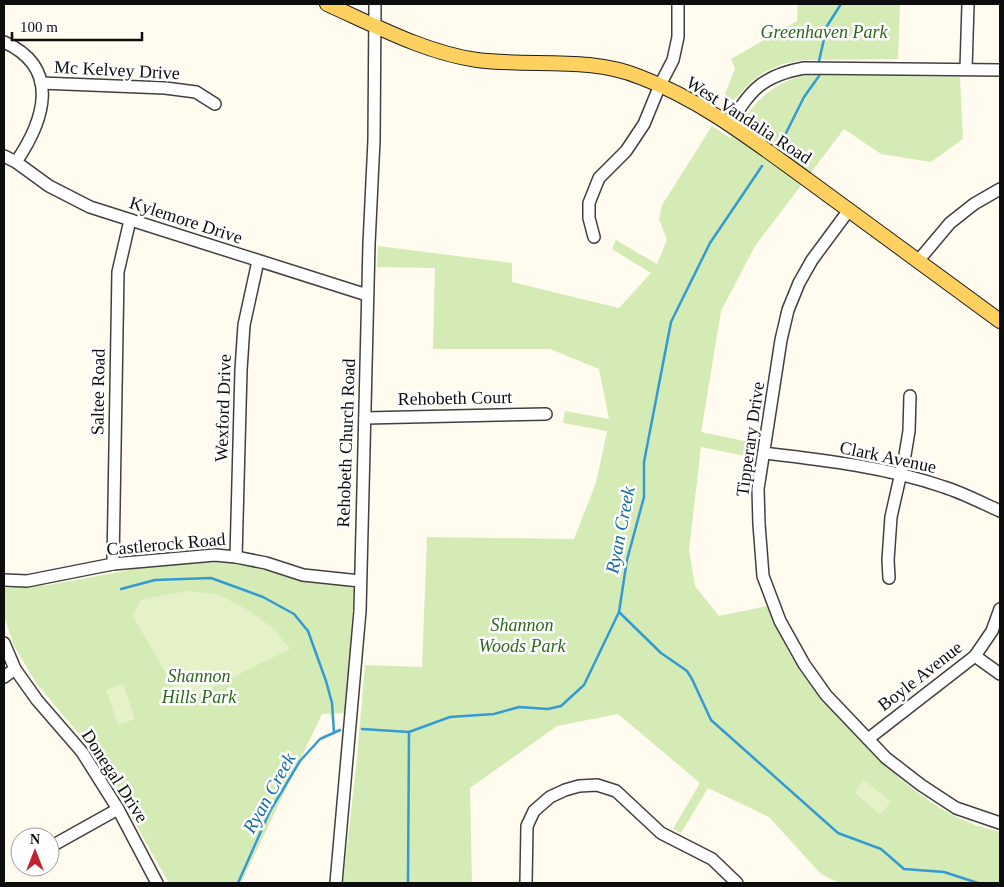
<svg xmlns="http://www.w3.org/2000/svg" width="1004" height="887" viewBox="0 0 1004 887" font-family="Georgia,serif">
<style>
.green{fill:#d4ebb6}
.pitch{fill:#e5f2c8}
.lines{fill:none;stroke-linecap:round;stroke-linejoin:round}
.stream{stroke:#359ad2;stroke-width:2.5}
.minor-casing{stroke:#404040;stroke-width:14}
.major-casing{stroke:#1e1e1e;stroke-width:16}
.minor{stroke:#fff;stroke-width:11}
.major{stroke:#fdd060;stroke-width:14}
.labels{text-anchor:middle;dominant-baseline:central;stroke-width:5;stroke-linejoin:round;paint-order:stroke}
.park-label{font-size:18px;font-style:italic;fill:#2f671c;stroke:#fff}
.street-label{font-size:18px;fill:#0d0d0d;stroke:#fff}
.water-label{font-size:19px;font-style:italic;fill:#126aa3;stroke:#fff}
</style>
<rect width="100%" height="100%" fill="#fffbee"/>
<g class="green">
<polygon points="798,4 900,4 898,59 804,60 782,64 765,72 751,82 732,102 727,104 722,101 735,69 731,59 797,21"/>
<path d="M805 75 960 77 963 139 931 162 881 154 844 129 755 246 721 311 701 432 759 444 755 458 701 447 689 550 695 586 719 616 767 606C777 629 787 652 802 673 816 692 833 711 849 728 890 772 939 820 1000 832V883H839L821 874 769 817 708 788 681 833 673 829 700 783 618 714 557 726 470 788 472 883H343L357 758 365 665 422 667 427 537 574 539 596 483 607 431 563 423 565 411 609 419 599 369 550 349H433L435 268 377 267 378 246 512 263V282L619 308 651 273 612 249 616 240 657 264 667 240 659 219 662 205 712 126 730 138C753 106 764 86 805 75Z"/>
<path d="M217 562C233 563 248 565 263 568 284 573 303 581 324 584 334 585 345 583 354 589L350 665 345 713 322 714 241 883H169L95 753 37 684 14 646 4 616V588L48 585 151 566Z"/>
</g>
<g class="pitch">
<polygon points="188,591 219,595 248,610 274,629 290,649 189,699 181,699 132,615 142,599"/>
<polygon points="123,684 135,719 118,725 106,690"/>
<polygon points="864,780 891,802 880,815 854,792"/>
</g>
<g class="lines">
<g class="stream">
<polyline points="819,61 827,26 841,4"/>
<polyline points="783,139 804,97 819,76"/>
<polyline points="121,589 155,580 211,578 263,597 294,614 308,631 326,681 332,703 334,733"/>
<polyline points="619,612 661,653 687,671 692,679 711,720 838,833 881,849 904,869 944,872 978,883"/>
<polyline points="362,729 409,732 450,717 494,714 519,707 548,709 561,706 584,685 619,612 627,560 644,497 644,462 671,322 710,243 762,166"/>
<polyline points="238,883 270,811 300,761 320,739 340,730"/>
<polyline points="408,883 409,732"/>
</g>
<g class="minor-casing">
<g id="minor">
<path d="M4 42C62 68 44 121 16 162"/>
<polyline points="966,69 968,4"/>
<polyline points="41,83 165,88 196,92 215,104"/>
<path d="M729 125C751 90 761 76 804 68L1000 70"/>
<polyline points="4,156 16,162 49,186 90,207 367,295"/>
<polyline points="849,210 812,260 799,283 788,310 781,340 758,489 759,524 763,576 780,621 804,664 826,695 886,758 921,785 956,808 1000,823"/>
<polyline points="594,237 589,218 589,203 599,178 626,151 644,124 660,85 673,60 678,37 678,4"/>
<polyline points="918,261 950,223 974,204 1000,189"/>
<polyline points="365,418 546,414"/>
<path d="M764 453C824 460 886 467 944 487 963 493 982 503 1000 511"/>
<polyline points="236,557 241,370 244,325 258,261"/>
<polyline points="113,564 118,272 130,220"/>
<polyline points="889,578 888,560 891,517 905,455 909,431 910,396"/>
<polyline points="4,580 27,581 113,564 215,555 236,557 266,563 303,575 360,581"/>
<polyline points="4,643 15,669 37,700 82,752 118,809 157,883"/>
<polyline points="975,656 1000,674"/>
<polyline points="4,677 15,669"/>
<polyline points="868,739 975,656 992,631 1000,609"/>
<polyline points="50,847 118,809"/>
<polyline points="38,869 39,867"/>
<polyline points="336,883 360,611 369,244 374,140 375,4"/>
<polyline points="526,883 527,826 534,811 550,797 565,790 579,786 597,785 616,791 661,833 712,859 737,883"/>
</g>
</g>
<g class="major-casing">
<path id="major" d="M327 4C374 25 426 53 477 60 531 67 589 56 640 77 702 100 756 143 809 181 873 228 936 274 1000 321"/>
</g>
<use href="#minor" class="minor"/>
<use href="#major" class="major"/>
</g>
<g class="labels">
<g class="park-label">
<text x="824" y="32">Greenhaven Park</text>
<text x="522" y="625">Shannon<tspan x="522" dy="21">Woods Park</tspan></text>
<text x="199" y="676">Shannon<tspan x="199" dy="21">Hills Park</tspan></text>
</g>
<g class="street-label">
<text transform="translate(117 70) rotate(3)">Mc Kelvey Drive</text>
<text transform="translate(749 120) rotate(33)">West Vandalia Road</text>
<text transform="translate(186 220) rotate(18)">Kylemore Drive</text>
<text transform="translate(98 392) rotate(-89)">Saltee Road</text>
<text transform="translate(455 398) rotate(-1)">Rehobeth Court</text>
<text transform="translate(223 408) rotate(-88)">Wexford Drive</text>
<text transform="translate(750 439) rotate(-82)">Tipperary Drive</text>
<text transform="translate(346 443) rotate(-88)">Rehobeth Church Road</text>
<text transform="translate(888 457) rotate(12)">Clark Avenue</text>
<text transform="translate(166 544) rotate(-5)">Castlerock Road</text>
<text transform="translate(920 676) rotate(-38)">Boyle Avenue</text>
<text transform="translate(115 776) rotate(57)">Donegal Drive</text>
</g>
<g class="water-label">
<text transform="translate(620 530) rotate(-79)">Ryan Creek</text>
<text transform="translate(269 793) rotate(-61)">Ryan Creek</text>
</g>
</g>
<rect width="1004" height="887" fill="none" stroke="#0d0d0d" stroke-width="10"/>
<g transform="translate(35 852)"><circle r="24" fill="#ffffff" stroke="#9e9e9e"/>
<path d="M0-4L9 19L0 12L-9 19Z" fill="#c2212f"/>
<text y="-8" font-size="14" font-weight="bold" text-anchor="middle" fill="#0d0d0d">N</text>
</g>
<path d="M12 32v8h130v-8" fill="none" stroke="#0d0d0d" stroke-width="2.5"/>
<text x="20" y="32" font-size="15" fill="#0d0d0d" stroke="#ffffff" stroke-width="4" paint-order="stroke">100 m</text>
</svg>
